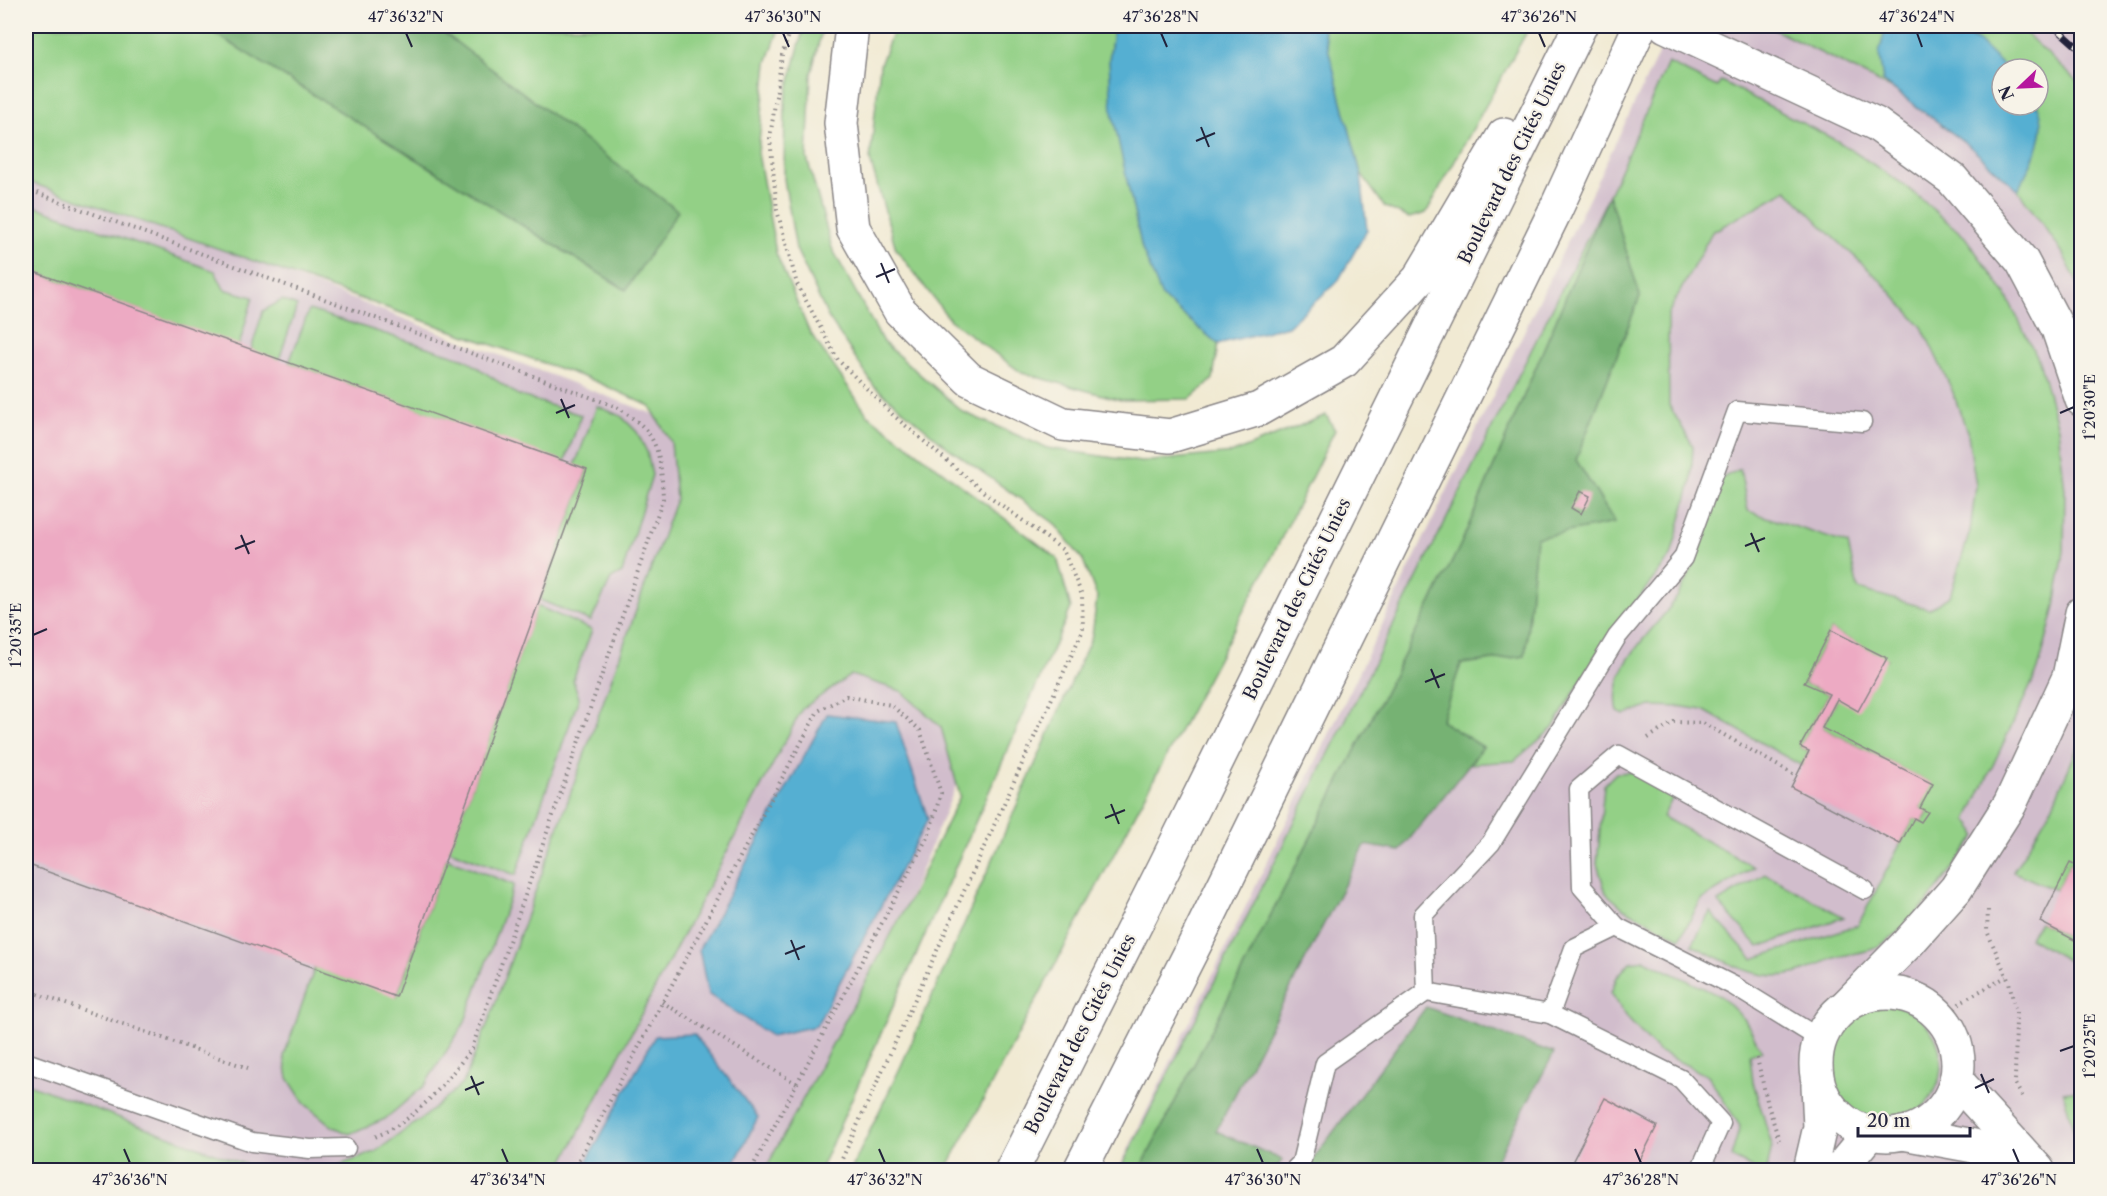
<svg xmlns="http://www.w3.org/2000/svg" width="2107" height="1196" viewBox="0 0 2107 1196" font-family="'Libre Caslon Text',serif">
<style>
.industrial{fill:#d1bdcc;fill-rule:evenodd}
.green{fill:#93d086;stroke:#5a7960;stroke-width:1.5;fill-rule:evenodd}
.forest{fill:#76b273;stroke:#4c6a57;stroke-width:1.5}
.water{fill:#54afd2;stroke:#3b6886;stroke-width:1.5}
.building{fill:#edaac3}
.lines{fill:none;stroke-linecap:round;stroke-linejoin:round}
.lane-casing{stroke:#8a8687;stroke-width:21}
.secondary-casing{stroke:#8a8687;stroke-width:36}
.primary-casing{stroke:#8a8687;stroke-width:36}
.highway-casing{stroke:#8a8687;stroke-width:36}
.path{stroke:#8a8687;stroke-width:4;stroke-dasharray:1.5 4.5;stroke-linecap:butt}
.lane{stroke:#fff;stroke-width:18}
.secondary{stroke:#fff;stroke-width:33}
.primary{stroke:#fff;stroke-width:33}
.highway{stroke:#fff;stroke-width:33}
.rail-casing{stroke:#22223b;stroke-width:7}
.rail{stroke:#f7f3e8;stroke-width:4.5;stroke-dasharray:14;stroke-linecap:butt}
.ticks{fill:none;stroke:#22223b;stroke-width:2}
.labels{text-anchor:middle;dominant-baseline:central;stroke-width:4.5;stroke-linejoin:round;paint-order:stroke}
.street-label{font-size:18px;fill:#22223b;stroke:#f7f3e8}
.neatline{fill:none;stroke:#22223b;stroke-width:2}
.ticks-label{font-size:15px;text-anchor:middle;fill:#22223b}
</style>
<rect width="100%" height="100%" fill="#f7f3e8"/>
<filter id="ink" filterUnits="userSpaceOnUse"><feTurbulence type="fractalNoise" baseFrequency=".0167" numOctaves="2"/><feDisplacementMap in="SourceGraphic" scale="12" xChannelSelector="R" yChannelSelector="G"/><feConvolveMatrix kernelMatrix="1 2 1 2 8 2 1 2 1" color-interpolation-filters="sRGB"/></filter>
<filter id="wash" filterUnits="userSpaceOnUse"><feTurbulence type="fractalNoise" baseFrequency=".008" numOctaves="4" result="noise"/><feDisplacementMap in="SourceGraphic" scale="24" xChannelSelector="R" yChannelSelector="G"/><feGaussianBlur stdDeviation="1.35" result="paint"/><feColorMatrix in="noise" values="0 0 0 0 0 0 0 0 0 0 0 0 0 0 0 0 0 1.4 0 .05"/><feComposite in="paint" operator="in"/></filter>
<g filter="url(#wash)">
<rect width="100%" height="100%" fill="#f1ead3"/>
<g class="industrial">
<path d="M1672 26H2081V1170H1118ZM2002 69H2038V105H2002Z"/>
<polygon points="26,174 1048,565 796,1170 26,1170"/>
</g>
<g class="green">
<polygon points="26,26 203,26 626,290 677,211 435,26 780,26 767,63 758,153 776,253 809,331 867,414 1057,558 1071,608 820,1170 765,1170 911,897 960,796 941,727 901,691 851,675 802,709 559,1170 26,1170 26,1083 244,1164 329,1169 375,1152 425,1116 463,1083 490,1018 676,499 671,442 650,406 595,381 26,181"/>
<polygon points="804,26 823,26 811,74 807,158 832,248 883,342 963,412 1047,448 1141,462 1233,453 1326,415 1335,430 1269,563 946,1170 851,1170 901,1066 1092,636 1097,597 1083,560 1054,523 947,447 874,386 828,317 796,249 784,179 785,101"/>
<polygon points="895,26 1114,26 1109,60 1162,297 1218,344 1213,379 1190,399 1121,400 1022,373 950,320 896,249 870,160 880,65"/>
<polygon points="1320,26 1530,26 1426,213 1409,218 1385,207 1361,174"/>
<path d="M1767 26H2018L2081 85V290L2062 252 2018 190 1967 144 1893 89ZM2002 69H2038V105H2002Z"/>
<path d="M1668 63 1717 87 1721 81 1839 142 1906 186 1965 237 2005 293 2039 361 2058 428 2065 490 2064 551 2055 607 2038 670 1967 820 1972 825 1976 836C1950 871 1914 928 1875 948 1863 954 1848 953 1835 958 1823 962 1813 968 1801 972 1761 985 1727 962 1692 945L1710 912 1753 959 1858 925 1914 818 1922 822 1928 813 1920 808 1932 784 1822 728 1837 699 1887 659 1831 630 1804 683 1829 694 1800 747 1809 751 1802 766 1703 710 1684 707 1651 706 1624 715 1618 712C1607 664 1654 633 1677 597 1684 585 1691 572 1696 559 1706 534 1711 505 1720 479L1740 469 1748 511 1848 544 1858 589 1929 609 1950 596 1970 531 1976 486 1968 434 1952 390 1922 327 1881 281 1826 230 1787 190 1712 232 1668 314 1669 405 1693 446 1691 483 1671 556 1600 649 1553 728 1514 761 1470 764 1483 747 1441 721 1461 664 1525 656 1536 537 1615 523 1576 460 1640 296 1609 196 1460 546 1140 1170H1120L1609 195Z"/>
<polygon points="37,207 215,271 224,289 253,297 239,346 26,269 26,211"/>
<polygon points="282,300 297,306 279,360 251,350 263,311"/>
<polygon points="309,310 465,359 518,395 581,415 565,462 289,363"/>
<polygon points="597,406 621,416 637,432 647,452 652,475 622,573 611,579 591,621 540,600 587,470 575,465"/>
<polygon points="537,606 592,630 573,680 579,698 516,875 449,850"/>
<polygon points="2081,740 2081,869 2070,863 2056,890 2013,872 2052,807"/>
<polygon points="1633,772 1674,795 1663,817 1754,867 1701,900 1680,938 1623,908 1606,893 1597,864 1604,785 1616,773"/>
<polygon points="446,858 514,885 464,1024 424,1086 385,1119 349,1134 332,1126 304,1103 288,1078 284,1056 315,967 397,996"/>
<polygon points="1765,874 1844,917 1759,947 1718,902"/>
<polygon points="2040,922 2081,944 2081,968 2029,938"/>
<polygon points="1645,960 1722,997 1745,1020 1762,1051 1750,1055 1753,1082 1772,1145 1767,1170 1754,1170 1754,1169 1731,1157 1740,1126 1708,1076 1658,1051 1629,1020 1611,993 1617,977 1630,962"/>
<circle cx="1881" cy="1064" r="60"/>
<polygon points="2081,1090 2082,1090 2081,1143 2076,1138 2063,1092"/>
</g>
<g class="forest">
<polygon points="203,26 435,26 678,211 626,290"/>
<polygon points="1609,195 1640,296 1576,460 1615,523 1536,538 1525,656 1461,664 1441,721 1483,747 1400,851 1365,845 1216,1131 1283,1160 1274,1170 1140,1170 1460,546"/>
<polygon points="1426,1007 1554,1053 1491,1170 1305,1170"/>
</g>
<g class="water">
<polygon points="1114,26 1320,26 1323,29 1361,174 1367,230 1338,281 1288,326 1218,344 1162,297 1142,249 1112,112 1109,60"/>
<path d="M1886 26H1946L1977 40 2007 69H2002V105H2037C2052 131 2029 166 2018 190L1967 144 1883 81 1879 54Z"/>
<polygon points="827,714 896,722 928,819 816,1026 771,1036 708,994 699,949"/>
<polygon points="694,1034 758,1117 731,1170 582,1170 655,1036"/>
</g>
<g id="blocks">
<g class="building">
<polygon points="26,269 587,469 396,997 26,864"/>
<polygon points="1580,491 1590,496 1581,514 1571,508"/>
<polygon points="1831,630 1887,658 1858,711 1837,699 1822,728 1933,784 1920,808 1928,812 1921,822 1914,818 1900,844 1791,787 1809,751 1800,747 1829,694 1804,683"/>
<polygon points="2070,863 2082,869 2082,944 2040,922"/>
<polygon points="1605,1098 1657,1126 1635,1170 1568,1170"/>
</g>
</g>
</g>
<g filter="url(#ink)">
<use href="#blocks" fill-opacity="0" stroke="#8a8687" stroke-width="1.5"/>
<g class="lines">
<g class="lane-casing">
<g id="lane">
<polyline points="1617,927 1582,887 1579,789 1619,755 1865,890"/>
<polyline points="1426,992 1423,915 1491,843 1617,637 1683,558 1737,411 1862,422"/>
<polyline points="1550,1014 1574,948 1617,927 1734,986 1820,1039"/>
<polyline points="26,1062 252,1142 310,1149 346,1148"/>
<polyline points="1294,1170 1301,1163 1325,1063 1426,992 1550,1014 1681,1079 1721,1123 1700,1170"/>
</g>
</g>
<g class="secondary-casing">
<g id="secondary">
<circle cx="1887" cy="1064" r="71"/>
<polyline points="1956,1080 2038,1170"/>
<polyline points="1903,1133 1974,1146 2011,1170"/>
<polyline points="1810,1170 1820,1127 1818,1085"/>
<polyline points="1839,1170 1869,1134"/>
</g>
</g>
<g class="primary-casing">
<polyline id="primary" points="1080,1170 1198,938 1555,211 1640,26"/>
</g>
<g class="highway-casing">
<g id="highway">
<polyline points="852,26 841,123 853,228 900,311 969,379 1063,424 1170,436 1259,409 1344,361 1419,279 1504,135"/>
<polyline points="1666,26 1876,124 1952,179 2022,261 2058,329 2082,400"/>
<polyline points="1848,1004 1908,943 1956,889 2010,804 2069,677 2082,613"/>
<polyline points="1012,1170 1165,866 1580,26"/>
</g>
</g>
<g class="path">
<polyline points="792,26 782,55 770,138 777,210 797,284 838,360 893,415 985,493 1063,550 1082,595 1083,630 837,1170"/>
<path d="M26 189 617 407C625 413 633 418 640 424 661 442 662 473 663 499L472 1048C444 1084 417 1121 372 1138"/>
<polyline points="1648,738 1674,722 1703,723 1796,776"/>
<polyline points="1988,910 1987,931 2009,982 2016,1013 2015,1084 2022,1096"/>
<polyline points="26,990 248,1068"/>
<polyline points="662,1002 797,1084"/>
<polyline points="1943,1022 1962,1001 2006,977"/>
<polyline points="1757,1058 1768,1105 1779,1140"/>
<polyline points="573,1170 818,711 846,696 891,705 920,730 941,793 929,834 751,1170"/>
</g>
<use href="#lane" class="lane"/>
<use href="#secondary" class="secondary"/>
<use href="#primary" class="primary"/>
<use href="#highway" class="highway"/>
<g class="rail-casing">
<polyline id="rail" points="2054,26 2082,51"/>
</g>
<use href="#rail" class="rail"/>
</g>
</g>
<path class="ticks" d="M406 33 412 47M783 33 789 47M1161 33 1167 47M1539 33 1545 47M1917 33 1922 47M1201 127 1209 147M1196 141 1215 133M881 263 889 283M876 277 895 269M561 399 569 418M556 413 575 405M2060 413 2074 407M1751 533 1759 552M241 535 249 554M1745 546 1765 538M235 549 255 541M33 635 47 629M1431 669 1439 688M1425 682 1445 674M1111 804 1119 824M1105 818 1125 810M791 940 799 960M785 954 805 946M2060 1051 2074 1046M1981 1074 1989 1093M471 1076 479 1095M1975 1088 1994 1079M465 1090 484 1082M124 1149 130 1163M502 1149 508 1163M879 1149 885 1163M1257 1149 1263 1163M1635 1149 1641 1163M2013 1149 2019 1163"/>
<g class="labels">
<g class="street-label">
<text transform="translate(1512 163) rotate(-64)">Boulevard des Cités Unies</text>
<text transform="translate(1297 599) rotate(-64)">Boulevard des Cités Unies</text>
<text transform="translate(1080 1034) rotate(-63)">Boulevard des Cités Unies</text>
</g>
</g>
<rect width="2107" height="1196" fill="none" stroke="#f7f3e8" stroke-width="66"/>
<g transform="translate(2020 87) rotate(247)"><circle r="28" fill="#f7f3e8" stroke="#a29fa3" stroke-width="1.5"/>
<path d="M0-4.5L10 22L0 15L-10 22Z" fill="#b5179e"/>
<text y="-9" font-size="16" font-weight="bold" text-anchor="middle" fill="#22223b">N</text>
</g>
<path d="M1858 1127v9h112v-9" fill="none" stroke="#22223b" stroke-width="3"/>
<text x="1867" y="1127" font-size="18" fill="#22223b" stroke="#f7f3e8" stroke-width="4.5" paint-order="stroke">20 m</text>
<rect x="33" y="33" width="2041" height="1130" class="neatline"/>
<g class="ticks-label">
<text x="406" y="22">47°36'32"N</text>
<text x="783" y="22">47°36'30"N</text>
<text x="1161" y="22">47°36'28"N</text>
<text x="1539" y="22">47°36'26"N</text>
<text x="1917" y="22">47°36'24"N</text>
<text transform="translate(2090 407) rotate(-90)" y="5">1°20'30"E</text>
<text transform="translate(16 635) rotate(-90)" y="5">1°20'35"E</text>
<text transform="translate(2090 1046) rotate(-90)" y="5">1°20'25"E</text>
<text x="130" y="1185">47°36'36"N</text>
<text x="508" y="1185">47°36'34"N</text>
<text x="885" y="1185">47°36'32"N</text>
<text x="1263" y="1185">47°36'30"N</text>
<text x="1641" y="1185">47°36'28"N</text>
<text x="2019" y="1185">47°36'26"N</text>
</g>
</svg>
